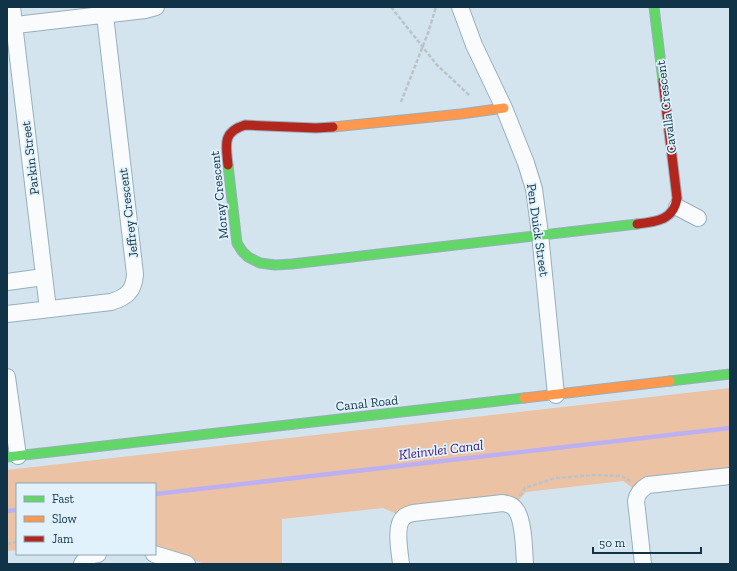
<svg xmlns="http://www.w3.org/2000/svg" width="737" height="571" viewBox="0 0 737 571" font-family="'Zilla Slab',serif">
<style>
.green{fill:#ebc2a3}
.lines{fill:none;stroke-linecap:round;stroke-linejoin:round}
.stream{stroke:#bdb0f2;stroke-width:4.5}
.street-casing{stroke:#97afbc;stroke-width:18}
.fast-casing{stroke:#97afbc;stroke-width:11}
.slow-casing{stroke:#97afbc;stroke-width:11}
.jam-casing{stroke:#97afbc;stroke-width:11}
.path{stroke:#bac3ca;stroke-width:2.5;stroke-dasharray:4 2;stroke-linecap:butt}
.street{stroke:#f9fbfd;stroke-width:16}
.fast{stroke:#63d668;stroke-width:9}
.slow{stroke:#ff974d;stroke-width:9}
.jam{stroke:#b3261e;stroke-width:9}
.labels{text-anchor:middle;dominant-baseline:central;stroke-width:3.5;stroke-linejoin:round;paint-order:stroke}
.street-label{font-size:13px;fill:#103347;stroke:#e2f2fc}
.water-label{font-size:14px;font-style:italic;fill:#3f1577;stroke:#e2f2fc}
</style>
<rect width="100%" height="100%" fill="#d4e4ef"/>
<polygon class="green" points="730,388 730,472 634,489 623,481 526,492 517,502 399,515 383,508 282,519 282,564 206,564 155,549 155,484 17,484 17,550 7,551 7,470"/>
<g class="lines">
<g class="stream">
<polyline points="155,494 730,428"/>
<polyline points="7,511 17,510"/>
</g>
<g class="street-casing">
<g id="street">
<polyline points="12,7 48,309"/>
<polyline points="460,7 474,45 504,108 526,163 534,189 540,234 556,395"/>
<polyline points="7,26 145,10 156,7"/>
<polyline points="677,207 698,218"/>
<polyline points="7,282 44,277"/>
<path d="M7 314 111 302C127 297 134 291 135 274L104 7"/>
<polyline points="7,377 18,456"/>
<polyline points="154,554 187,564"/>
<path d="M82 564C86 557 90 555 98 554"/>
<path d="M401 564C400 553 394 525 404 517 406 515 410 514 413 513L503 503C508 504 513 505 516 510 524 521 524 550 525 564"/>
<path d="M643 564 636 501C637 494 641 489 648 485L730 476"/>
</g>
</g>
<g class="fast-casing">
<g id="fast">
<polyline points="654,7 663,81"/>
<polyline points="228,165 237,243 242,251 248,257 260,263 275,265 292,264 637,224"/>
<polyline points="670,381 730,374"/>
<polyline points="7,457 524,398"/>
</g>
</g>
<g class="slow-casing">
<g id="slow">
<polyline points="333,127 461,114 504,108"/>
<polyline points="524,398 670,381"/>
</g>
</g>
<g class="jam-casing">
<g id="jam">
<path d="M228 165C226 145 222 132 245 125L316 128 333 127"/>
<path d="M637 224C656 222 674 220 677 198L663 81"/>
</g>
</g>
<g class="path">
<polyline points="391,7 437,65 469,95"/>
<polyline points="401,102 428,33 436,7"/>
<polyline points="520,496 525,488 555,478 593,475 622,476 630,481"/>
<polyline points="7,544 17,542"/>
</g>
<use href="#street" class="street"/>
<use href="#fast" class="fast"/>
<use href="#slow" class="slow"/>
<use href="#jam" class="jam"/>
</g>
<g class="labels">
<g class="street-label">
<text transform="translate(666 107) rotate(-97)">Cavalla Crescent</text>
<text transform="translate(30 158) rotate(-97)">Parkin Street</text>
<text transform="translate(219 195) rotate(-96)">Moray Crescent</text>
<text transform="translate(128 213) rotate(-97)">Jeffrey Crescent</text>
<text transform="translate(538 230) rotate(82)">Pen Duick Street</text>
<text transform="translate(367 403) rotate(-6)">Canal Road</text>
</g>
<g class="water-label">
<text transform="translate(441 450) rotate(-7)">Kleinvlei Canal</text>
</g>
</g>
<rect width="737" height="571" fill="none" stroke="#103347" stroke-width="16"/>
<rect x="16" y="483" width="140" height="72" fill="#e2f2fc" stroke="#8ea6b4"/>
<rect x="24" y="496" width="20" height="6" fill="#63d668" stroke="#8ea6b4"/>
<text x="52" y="503" font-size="12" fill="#103347">Fast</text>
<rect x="24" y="516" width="20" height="6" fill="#ff974d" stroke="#8ea6b4"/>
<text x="52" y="523" font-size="12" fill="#103347">Slow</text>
<rect x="24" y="536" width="20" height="6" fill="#b3261e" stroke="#8ea6b4"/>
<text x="52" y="543" font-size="12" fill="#103347">Jam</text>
<path d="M593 547v6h108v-6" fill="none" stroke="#103347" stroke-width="2"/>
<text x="599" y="547" font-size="12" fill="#103347" stroke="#e2f2fc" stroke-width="3" paint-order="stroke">50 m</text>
</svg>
